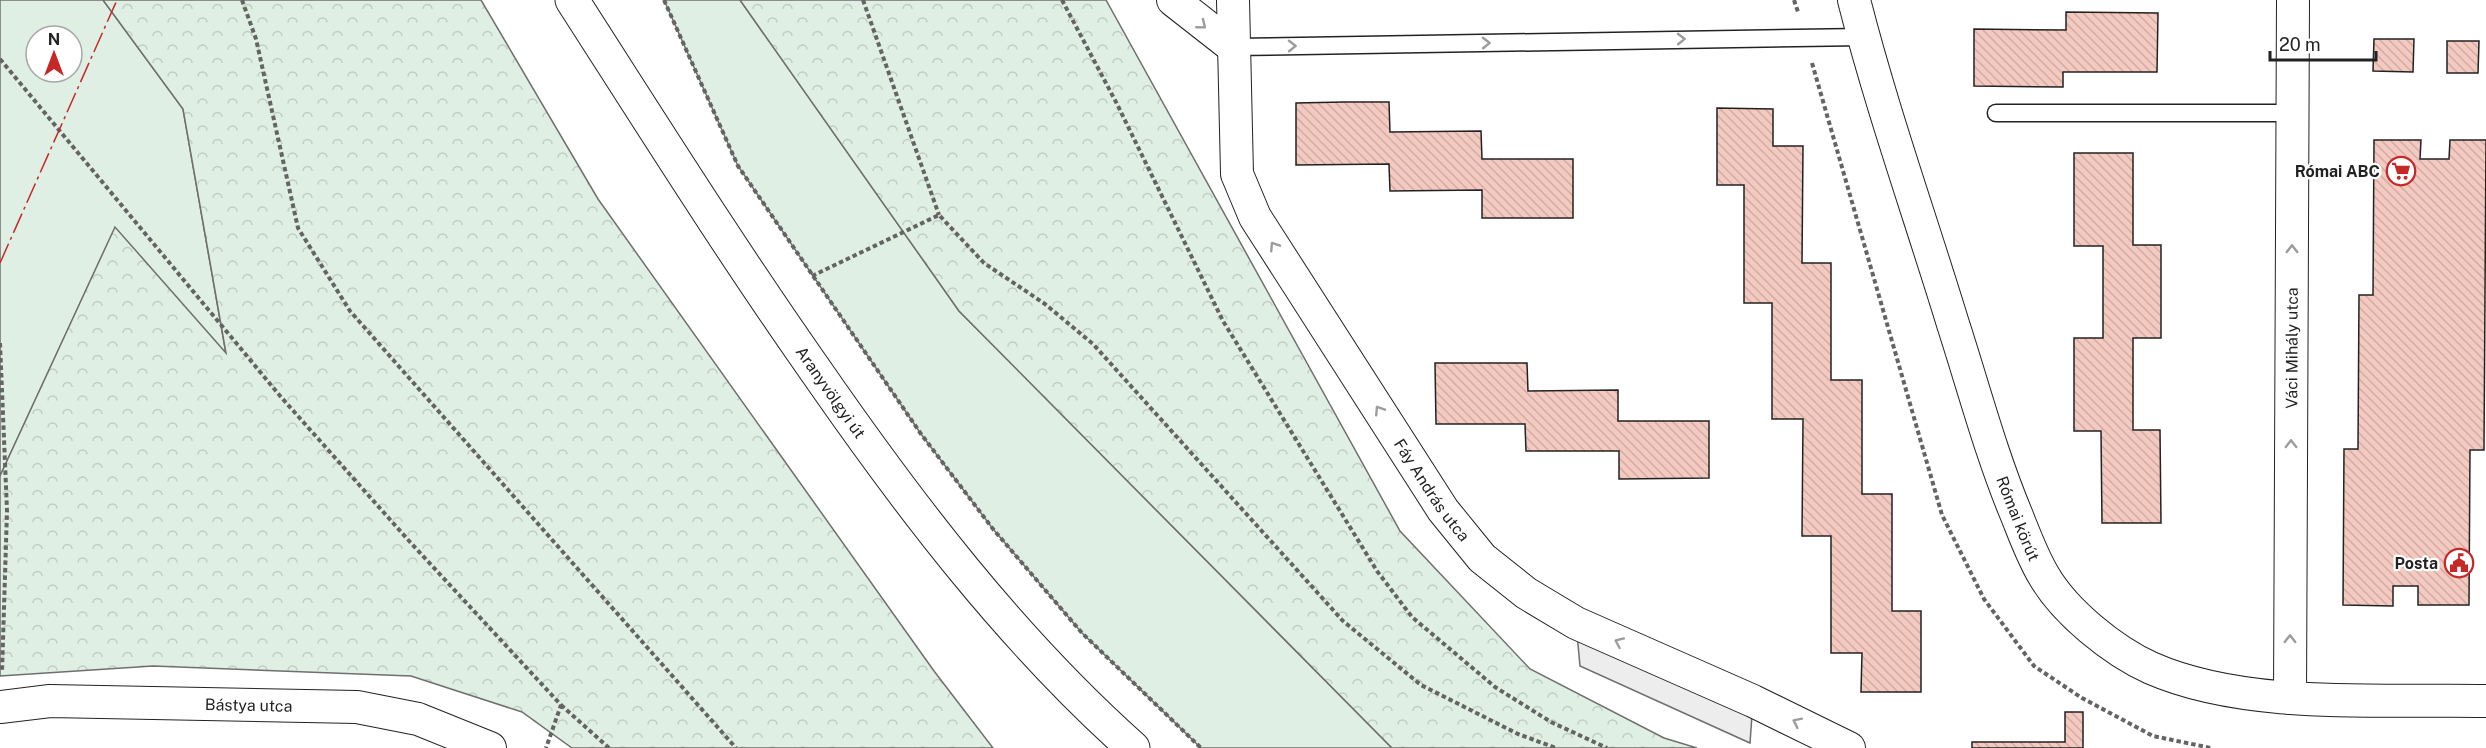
<svg xmlns="http://www.w3.org/2000/svg" width="2486" height="748" viewBox="0 0 2486 748" font-family="'Public Sans',sans-serif">
<style>
.grass{fill:#e0efe3;stroke:#6f6f6f;stroke-width:1.5;fill-rule:evenodd}
.forest{fill:url(#forest-crowns);stroke:#6f6f6f;stroke-width:1.5}
.parking{fill:#ededed;stroke:#6f6f6f;stroke-width:1.5}
.building{fill:url(#building-back-hatch);stroke:#222;stroke-width:1.5}
.lines{fill:none;stroke-linecap:round;stroke-linejoin:round}
.service-casing{stroke:#222;stroke-width:19}
.minor-casing{stroke:#222;stroke-width:34}
.tertiary-casing{stroke:#222;stroke-width:35}
.path{stroke:#646464;stroke-width:4;stroke-dasharray:4.5 3;stroke-linecap:butt}
.service{stroke:#fff;stroke-width:16}
.minor{stroke:#fff;stroke-width:32}
.tertiary{stroke:#fff;stroke-width:33}
.power{stroke:#c62828;stroke-width:1.5;stroke-dasharray:21 4.5 3 4.5;stroke-linecap:butt}
.oneway{stroke:#9c9c9c}
.labels{text-anchor:middle;dominant-baseline:central;stroke-width:4.5;stroke-linejoin:round;paint-order:stroke}
.poi-label{font-size:16px;font-weight:bold;fill:#222;stroke:#fff;text-anchor:end}
.street-label{font-size:16px;fill:#222;stroke:#fff}
</style>
<defs>
<pattern id="forest-crowns" width="20" height="18" patternUnits="userSpaceOnUse" patternTransform="scale(1.5)"><rect width="20" height="18" fill="#e0efe3"/><path d="M2 6a3 3 0 1 1 6 0M12 15a3 3 0 1 1 6 0" fill="none" stroke="#c0cdc2"/></pattern>
<pattern id="building-back-hatch" width="6" height="6" patternUnits="userSpaceOnUse" patternTransform="scale(1.5)"><rect width="6" height="6" fill="#f3c9c0"/><path d="M-1 5l2 2M0 0l6 6M5-1l2 2" fill="none" stroke="#d0aca5"/></pattern>
</defs>
<rect width="100%" height="100%" fill="#fff"/>
<g class="grass">
<path d="M0 0H103L183 109 226 354 115 228 0 476ZM36 36H72V72H36Z"/>
<polygon points="664,0 740,0 959,311 1392,748 1201,748 1082,633 993,529 921,434 738,166"/>
</g>
<g class="forest">
<polygon points="103,0 481,0 598,199 934,671 993,748 572,748 522,712 411,676 153,666 0,676 0,476 115,227 226,353 183,109"/>
<polygon points="740,0 1106,0 1400,531 1530,669 1664,738 1697,748 1392,748 959,311"/>
</g>
<polygon class="parking" points="1576,623 1753,701 1750,743 1580,666"/>
<g class="building">
<polygon points="2066,12 2158,13 2157,72 2063,72 2063,87 1974,86 1974,29 2066,30"/>
<polygon points="2374,39 2414,39 2413,72 2373,71"/>
<polygon points="2447,41 2479,41 2478,73 2447,73"/>
<polygon points="1343,102 1389,102 1390,132 1481,131 1482,159 1573,159 1573,218 1482,218 1482,190 1390,191 1389,164 1296,165 1296,103"/>
<polygon points="1717,108 1773,109 1773,146 1803,146 1802,263 1831,263 1831,380 1862,380 1862,494 1892,494 1892,611 1921,611 1921,692 1861,692 1862,653 1831,653 1831,536 1802,536 1803,419 1772,419 1772,303 1744,303 1744,185 1717,185"/>
<polygon points="2374,140 2421,140 2420,159 2449,159 2450,140 2486,140 2484,450 2470,450 2469,605 2418,605 2418,586 2393,586 2393,606 2343,605 2344,449 2358,449 2359,295 2373,295"/>
<polygon points="2074,153 2133,153 2133,245 2161,245 2161,338 2133,338 2133,430 2160,430 2161,523 2102,523 2101,431 2074,431 2074,338 2103,338 2103,246 2074,246"/>
<polygon points="1435,363 1527,363 1528,391 1618,390 1618,421 1709,421 1709,478 1619,479 1619,451 1526,451 1525,424 1436,424"/>
<polygon points="2065,712 2083,712 2083,748 1972,748 1972,742 2065,742"/>
</g>
<g class="lines">
<g class="service-casing">
<g id="service">
<polyline points="1233,47 1864,37"/>
<polyline points="1996,113 2292,113"/>
</g>
</g>
<g class="minor-casing">
<g id="minor">
<polyline points="1173,0 1233,47"/>
<path id="s1" d="M1233 0 1237 174 1255 217 1443 510 1482 558 1526 593 1576 623 1753 701 1849 748"/>
<path id="s2" d="M1854 0C1882 110 1920 216 1953 324 1974 389 1991 454 2017 516 2025 536 2033 558 2044 576 2065 612 2113 651 2151 668 2246 710 2383 699 2486 701"/>
<path id="s3" d="M2290 698 2293 0"/>
<path id="s4" d="M0 707 50 701 357 707 418 719 490 748"/>
</g>
</g>
<g class="tertiary-casing">
<g id="tertiary">
<path id="s5" d="M572 0C653 126 732 252 818 374 911 508 1011 639 1133 748"/>
</g>
</g>
<g class="path">
<polyline points="242,0 256,39 298,228 350,311 736,748"/>
<polyline points="664,0 738,166 921,434 993,529 1082,633 1201,748"/>
<polyline points="863,0 939,215"/>
<polyline points="1062,0 1117,104 1223,321 1377,571 1412,617 1495,687 1551,722 1607,748"/>
<polyline points="1794,0 1798,12"/>
<polyline points="0,59 281,397 410,542 561,705 546,748"/>
<polyline points="1812,63 1942,515 1984,599 2034,666 2082,698 2153,736 2211,748"/>
<polyline points="812,276 939,215 984,263 1045,304 1093,344 1343,621 1421,685 1518,734 1556,748"/>
<polyline points="0,343 7,511 2,672"/>
<polyline points="561,705 609,748"/>
</g>
<use href="#service" class="service"/>
<use href="#minor" class="minor"/>
<use href="#tertiary" class="tertiary"/>
<polyline class="power" points="0,263 117,0"/>
</g>
<defs><path id="oneway-chevron" d="M-2-3.5L2.5 0L-2 3.5" fill="none" stroke-width="1.6" stroke-linecap="round" stroke-linejoin="round" transform="scale(1.5)"/></defs>
<g class="oneway">
<use href="#oneway-chevron" transform="translate(1202 25) rotate(39)"/>
<use href="#oneway-chevron" transform="translate(1681 39) rotate(-1)"/>
<use href="#oneway-chevron" transform="translate(1486 43) rotate(-1)"/>
<use href="#oneway-chevron" transform="translate(1292 46) rotate(-1)"/>
<use href="#oneway-chevron" transform="translate(1274 246) rotate(-123)"/>
<use href="#oneway-chevron" transform="translate(2292 249) rotate(-90)"/>
<use href="#oneway-chevron" transform="translate(1379 410) rotate(-123)"/>
<use href="#oneway-chevron" transform="translate(2291 444) rotate(-90)"/>
<use href="#oneway-chevron" transform="translate(2290 639) rotate(-90)"/>
<use href="#oneway-chevron" transform="translate(1619 642) rotate(-156)"/>
<use href="#oneway-chevron" transform="translate(1797 722) rotate(-154)"/>
</g>
<defs>
<g id="supermarket-ring" transform="scale(1.5)"><circle r="9.5" fill="#fff" stroke="#c62828" stroke-width="1.5"/><path d="M-6-5.5h2.5l.6 2H6L4.5 2H-2.5L-4.4-4H-6ZM-1.5 3.2a1.3 1.3 0 1 0 .1 0ZM3 3.2a1.3 1.3 0 1 0 .1 0Z" fill="#c62828"/></g>
<g id="civic-ring" transform="scale(1.5)"><circle r="9.5" fill="#fff" stroke="#c62828" stroke-width="1.5"/><path d="M-.6-6.5H3V-4.5H.6V-3L4-1V1h2V6H-6V1h2V-1L-.6-3ZM-1.2 2.5V6h2.4V2.5Z" fill="#c62828"/></g>
</defs>
<g fill-rule="evenodd">
<use href="#supermarket-ring" x="2401" y="171"/>
<use href="#civic-ring" x="2459" y="563"/>
</g>
<g class="labels">
<g class="poi-label">
<text x="2380" y="171">Római ABC</text>
<text x="2438" y="563">Posta</text>
</g>
<g class="street-label">
<text stroke="none"><textPath href="#s3" startOffset="350">Váci Mihály utca</textPath></text>
<text stroke="none"><textPath href="#s5" startOffset="470">Aranyvölgyi út</textPath></text>
<text stroke="none"><textPath href="#s1" startOffset="546">Fáy András utca</textPath></text>
<text stroke="none"><textPath href="#s2" startOffset="544">Római körút</textPath></text>
<text stroke="none"><textPath href="#s4" startOffset="249">Bástya utca</textPath></text>
</g>
</g>
<g transform="translate(54 54)"><circle r="28" fill="#ffffff" stroke="#a7a7a7" stroke-width="1.5"/>
<path d="M0-4.5L10 22L0 15L-10 22Z" fill="#c62828"/>
<text y="-9" font-size="16" font-weight="bold" text-anchor="middle" fill="#222222">N</text>
</g>
<path d="M2270 51v9h106v-9" fill="none" stroke="#222222" stroke-width="3"/>
<text x="2279" y="51" font-size="18" fill="#222222" stroke="#ffffff" stroke-width="4.5" paint-order="stroke">20 m</text>
</svg>
